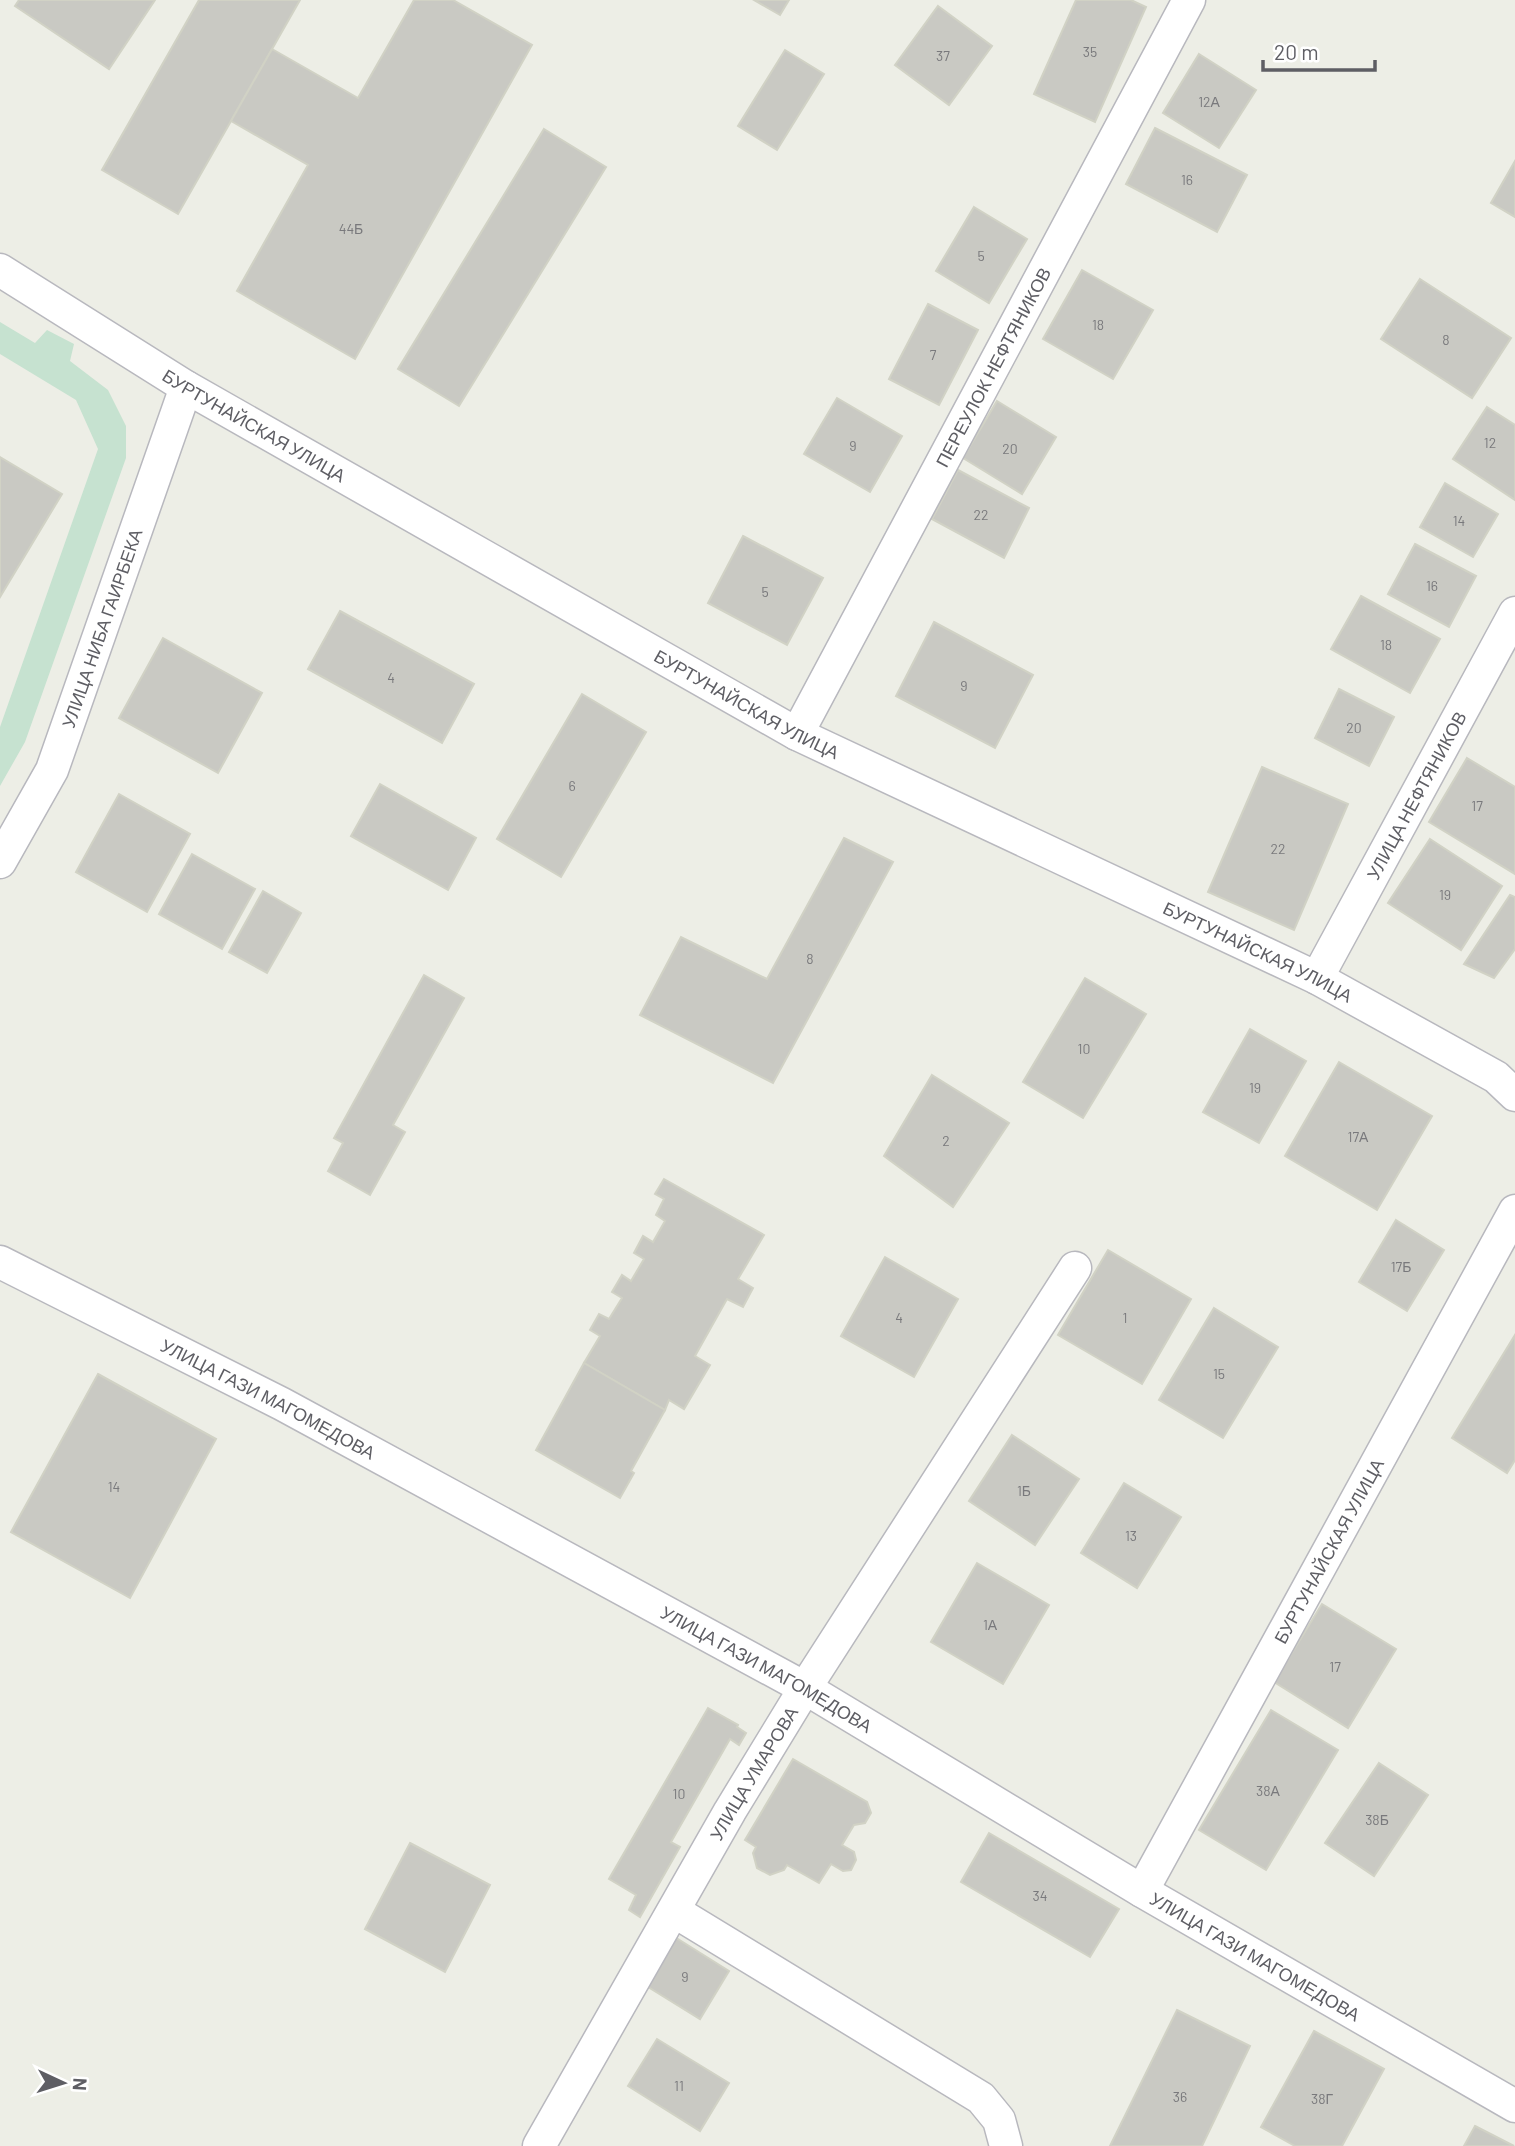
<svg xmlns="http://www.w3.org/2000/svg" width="1515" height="2146" viewBox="0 0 1515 2146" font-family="Barlow,sans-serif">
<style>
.green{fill:#c6e2d0}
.building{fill:#c9c9c3;stroke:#d1d2c5;stroke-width:2}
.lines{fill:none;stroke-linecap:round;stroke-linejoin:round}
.minor-casing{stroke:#b8b8be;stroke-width:35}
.minor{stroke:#fff;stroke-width:32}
.labels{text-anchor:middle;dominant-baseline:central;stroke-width:5;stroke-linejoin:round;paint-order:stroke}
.number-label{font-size:14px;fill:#79797c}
.street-label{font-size:18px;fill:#5e5e64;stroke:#fff}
</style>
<rect width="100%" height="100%" fill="#edeee6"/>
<polygon class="green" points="0,322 35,343 47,330 74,344 70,361 108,390 126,426 126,458 25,742 0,786 0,727 98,449 76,400 0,354"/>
<g class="building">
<polygon points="19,0 155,0 109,69 15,6"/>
<polygon points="199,0 300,0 178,214 102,170"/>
<polygon points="414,0 453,0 532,45 355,359 237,291 308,165 231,121 272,49 358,98"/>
<polygon points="754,0 789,0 780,15"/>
<polygon points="1076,0 1131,0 1146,7 1095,122 1034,94"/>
<polygon points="938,6 992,46 949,105 895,65"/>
<polygon points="785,50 824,74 777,150 738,126"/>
<polygon points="1199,54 1256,90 1219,148 1163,113"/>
<polygon points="1155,128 1247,175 1217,232 1126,184"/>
<polygon points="544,129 606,167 459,406 398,369"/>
<polygon points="1515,161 1515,217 1491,203"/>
<polygon points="974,207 1027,239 989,303 936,271"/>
<polygon points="1082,270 1153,310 1113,379 1043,339"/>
<polygon points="1420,279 1511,338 1472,398 1381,339"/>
<polygon points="928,304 978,330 939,405 889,379"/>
<polygon points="837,398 902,436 870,492 804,454"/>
<polygon points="997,401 1056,437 1022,494 963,458"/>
<polygon points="1487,407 1515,425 1515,500 1453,459"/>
<polygon points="0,457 62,494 0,597"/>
<polygon points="958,470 1029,508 1004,558 932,519"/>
<polygon points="1445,483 1498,514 1473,557 1420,527"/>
<polygon points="743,536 823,578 787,645 708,603"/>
<polygon points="1415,544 1476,576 1449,627 1388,594"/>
<polygon points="1361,596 1440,639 1410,693 1331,649"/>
<polygon points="340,611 474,684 442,743 308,669"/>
<polygon points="934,622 1033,675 995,748 896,696"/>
<polygon points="163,638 262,693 218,773 119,718"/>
<polygon points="1339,689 1394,717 1369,766 1315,738"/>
<polygon points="582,694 646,732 561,877 497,839"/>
<polygon points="1467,758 1515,787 1515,874 1429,822"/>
<polygon points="1262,767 1348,804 1294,930 1208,892"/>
<polygon points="380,784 476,838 448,890 351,836"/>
<polygon points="119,794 190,834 147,912 76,872"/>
<polygon points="844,838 893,862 773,1083 640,1015 681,937 767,979"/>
<polygon points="1430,839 1502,886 1461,950 1388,903"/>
<polygon points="192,854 255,889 222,949 159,914"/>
<polygon points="263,891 301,913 267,973 229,952"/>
<polygon points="1510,895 1515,897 1515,949 1494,978 1464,964"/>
<polygon points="424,975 464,998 393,1125 405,1132 370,1195 328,1171 343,1143 334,1138"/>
<polygon points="1085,978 1146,1014 1083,1118 1023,1082"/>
<polygon points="1250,1029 1306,1061 1259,1143 1203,1112"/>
<polygon points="1339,1062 1432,1116 1377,1210 1285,1156"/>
<polygon points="932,1075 1009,1123 953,1207 884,1156"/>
<polygon points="664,1179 764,1235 738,1279 753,1288 743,1307 727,1299 695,1356 710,1365 684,1409 669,1400 665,1410 584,1363 600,1336 590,1330 599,1314 609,1319 622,1298 612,1292 622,1275 631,1281 644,1259 634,1253 643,1236 653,1242 665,1221 656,1215 664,1199 655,1194"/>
<polygon points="1396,1220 1444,1250 1407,1311 1359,1282"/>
<polygon points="1108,1250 1191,1299 1142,1384 1058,1335"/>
<polygon points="885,1257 958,1299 914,1377 841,1336"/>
<polygon points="1214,1308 1278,1347 1223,1438 1159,1400"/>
<polygon points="1515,1335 1515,1460 1507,1473 1452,1438"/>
<polygon points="584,1363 665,1410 631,1471 634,1473 620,1498 536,1450"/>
<polygon points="98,1374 216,1439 130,1598 11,1532"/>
<polygon points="1012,1435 1079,1479 1035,1545 969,1501"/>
<polygon points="1124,1483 1181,1517 1137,1588 1081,1553"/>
<polygon points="977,1563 1049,1605 1003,1684 931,1642"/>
<polygon points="1322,1604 1396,1649 1348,1728 1274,1682"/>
<polygon points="708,1708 738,1725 737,1727 746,1733 739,1745 730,1739 671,1842 680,1847 640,1917 629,1910 636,1895 609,1879"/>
<polygon points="1271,1710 1338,1750 1266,1870 1199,1830"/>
<polygon points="793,1759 867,1802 871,1813 865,1823 854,1825 842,1845 854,1852 856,1860 851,1870 843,1871 831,1864 819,1883 787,1865 784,1870 770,1875 757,1868 753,1853 756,1847 745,1840"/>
<polygon points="1379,1763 1428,1795 1374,1876 1325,1843"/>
<polygon points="989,1833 1119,1909 1090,1957 961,1882"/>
<polygon points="410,1843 490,1885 445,1972 365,1929"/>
<polygon points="670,1934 729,1971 700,2019 640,1982"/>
<polygon points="1177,2010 1250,2046 1202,2146 1110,2146"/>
<polygon points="1314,2031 1384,2069 1342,2146 1295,2146 1261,2127"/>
<polygon points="657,2039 729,2083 700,2131 628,2086"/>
<polygon points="1475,2126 1514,2146 1464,2146"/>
</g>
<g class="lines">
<g class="minor-casing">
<g id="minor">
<path id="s1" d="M0 270 186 387 797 734 1317 978 1496 1077 1515 1095"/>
<path id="s2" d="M797 734 1189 0"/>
<path id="s3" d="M0 862 52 770 186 387"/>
<path id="s4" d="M1317 978 1515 613"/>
<path id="s5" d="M0 1262 282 1404 805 1688 1142 1891 1515 2106"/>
<path id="s6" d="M1142 1891 1515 1211"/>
<polyline points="674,1911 981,2098 999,2120 1006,2146"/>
<path id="s7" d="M539 2146 730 1811 805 1688 1075 1268"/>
</g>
</g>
<use href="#minor" class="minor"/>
</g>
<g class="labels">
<g class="number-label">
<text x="1090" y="51">35</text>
<text x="943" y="55">37</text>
<text x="1209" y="101">12А</text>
<text x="1187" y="179">16</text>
<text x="351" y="228">44Б</text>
<text x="981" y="255">5</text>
<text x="1098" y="324">18</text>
<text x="1446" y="339">8</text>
<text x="933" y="354">7</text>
<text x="1490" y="442">12</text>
<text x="853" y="445">9</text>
<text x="1010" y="448">20</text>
<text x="981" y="514">22</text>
<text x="1459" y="520">14</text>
<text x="1432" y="585">16</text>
<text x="765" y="591">5</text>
<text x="1386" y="644">18</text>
<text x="391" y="677">4</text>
<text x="964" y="685">9</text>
<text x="1354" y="727">20</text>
<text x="572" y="785">6</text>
<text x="1477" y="805">17</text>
<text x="1278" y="848">22</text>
<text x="1445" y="894">19</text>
<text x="810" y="958">8</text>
<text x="1084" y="1048">10</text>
<text x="1255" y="1087">19</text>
<text x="1358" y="1136">17А</text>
<text x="946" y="1140">2</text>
<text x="1401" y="1266">17Б</text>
<text x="899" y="1317">4</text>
<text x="1125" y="1317">1</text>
<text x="1219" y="1373">15</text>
<text x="114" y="1486">14</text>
<text x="1024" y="1490">1Б</text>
<text x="1131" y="1535">13</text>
<text x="990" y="1624">1А</text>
<text x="1335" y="1666">17</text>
<text x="1268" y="1790">38А</text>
<text x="679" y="1793">10</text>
<text x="1377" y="1819">38Б</text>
<text x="1040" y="1895">34</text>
<text x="685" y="1976">9</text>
<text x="679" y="2085">11</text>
<text x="1180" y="2096">36</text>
<text x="1322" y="2098">38Г</text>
</g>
<g class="street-label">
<text stroke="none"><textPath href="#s2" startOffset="416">ПЕРЕУЛОК НЕФТЯНИКОВ</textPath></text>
<text stroke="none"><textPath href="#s1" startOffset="298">БУРТУНАЙСКАЯ УЛИЦА</textPath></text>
<text stroke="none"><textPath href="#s3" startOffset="256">УЛИЦА НИБА ГАИРБЕКА</textPath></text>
<text stroke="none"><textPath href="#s1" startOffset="864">БУРТУНАЙСКАЯ УЛИЦА</textPath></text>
<text stroke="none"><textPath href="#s4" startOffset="208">УЛИЦА НЕФТЯНИКОВ</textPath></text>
<text stroke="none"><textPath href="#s1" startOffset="1432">БУРТУНАЙСКАЯ УЛИЦА</textPath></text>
<text stroke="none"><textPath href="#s5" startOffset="301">УЛИЦА ГАЗИ МАГОМЕДОВА</textPath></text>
<text stroke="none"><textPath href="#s6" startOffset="388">БУРТУНАЙСКАЯ УЛИЦА</textPath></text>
<text stroke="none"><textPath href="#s5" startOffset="868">УЛИЦА ГАЗИ МАГОМЕДОВА</textPath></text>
<text stroke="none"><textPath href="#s7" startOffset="430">УЛИЦА УМАРОВА</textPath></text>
<text stroke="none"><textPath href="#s5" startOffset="1435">УЛИЦА ГАЗИ МАГОМЕДОВА</textPath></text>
</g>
</g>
<g transform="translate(63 2083) rotate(94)" stroke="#ffffff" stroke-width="5" paint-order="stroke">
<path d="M0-5L12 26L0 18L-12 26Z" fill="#5e5e64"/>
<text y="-10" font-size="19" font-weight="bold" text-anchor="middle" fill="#5e5e64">N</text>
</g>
<path d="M1263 60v10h112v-10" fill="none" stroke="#5e5e64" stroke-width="3.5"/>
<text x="1274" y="60" font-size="21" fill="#5e5e64" stroke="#ffffff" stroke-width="5" paint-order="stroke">20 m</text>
</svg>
